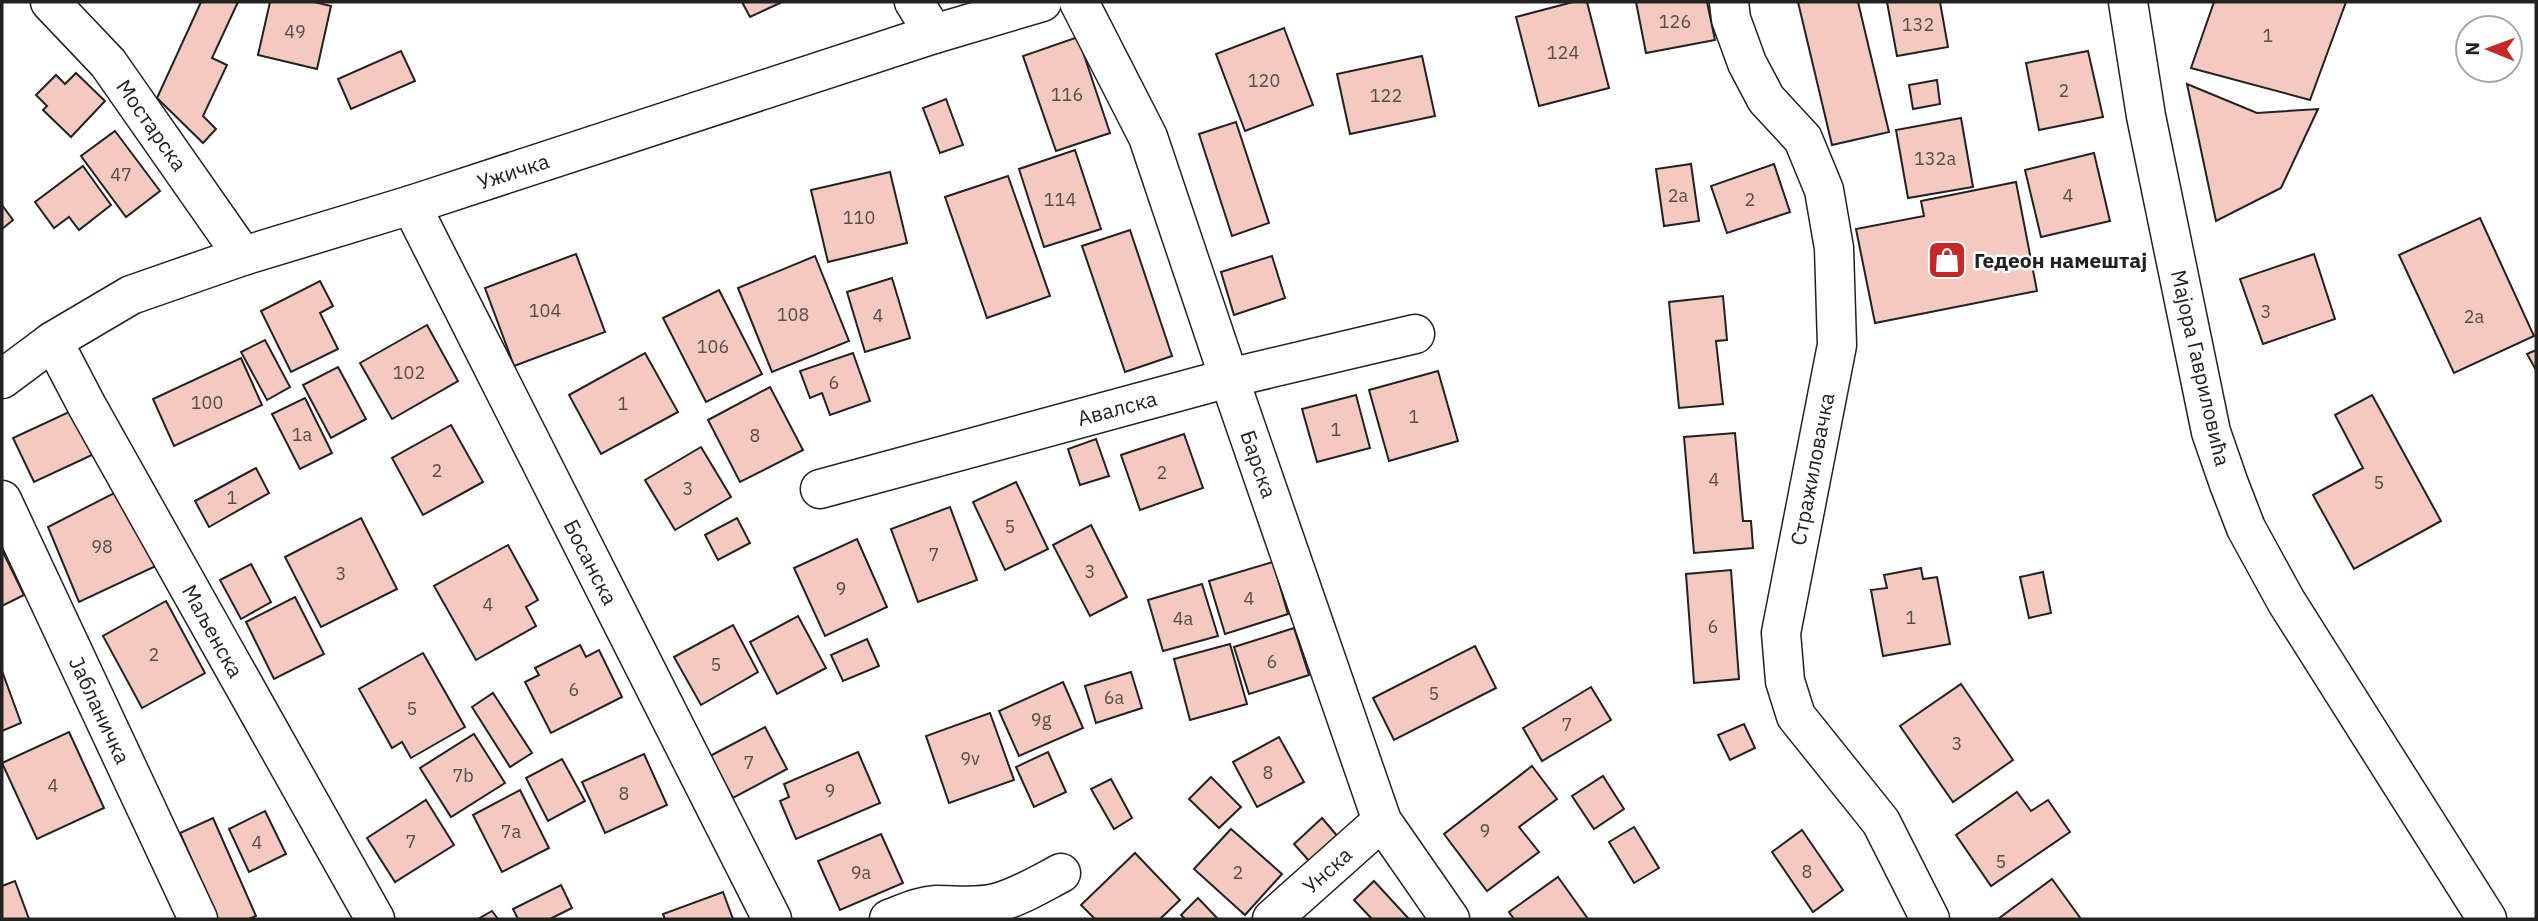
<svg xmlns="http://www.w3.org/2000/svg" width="2538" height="921" viewBox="0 0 2538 921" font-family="'IBM Plex Sans',sans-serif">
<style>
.building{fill:#f3c9c0;stroke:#222;stroke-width:2}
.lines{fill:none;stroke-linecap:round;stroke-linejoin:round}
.minor-casing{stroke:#222;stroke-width:41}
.major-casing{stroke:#222;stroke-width:41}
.minor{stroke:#fff;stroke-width:38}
.major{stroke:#fff;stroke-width:38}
.labels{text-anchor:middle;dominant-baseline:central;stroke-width:5;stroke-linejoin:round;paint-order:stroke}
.number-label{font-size:18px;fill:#564c4a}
.street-label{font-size:21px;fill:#222;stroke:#fff}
.poi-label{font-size:21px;font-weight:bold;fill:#222;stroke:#fff;text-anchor:start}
</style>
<rect width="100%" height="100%" fill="#fff"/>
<g class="building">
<polygon points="201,2 238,2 212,58 227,65 203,116 216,129 203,143 157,98"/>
<polygon points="270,2 314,2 331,6 317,69 258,55"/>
<polygon points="742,2 782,2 750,17"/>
<polygon points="1573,2 1587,2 1609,88 1539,106 1516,17"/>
<polygon points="1636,2 1707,2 1715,40 1646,53"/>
<polygon points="1798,2 1858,2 1889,132 1832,145"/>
<polygon points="1887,2 1940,2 1948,47 1897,56"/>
<polygon points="2214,2 2346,2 2310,100 2191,68"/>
<polygon points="1284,28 1313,105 1245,131 1216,54"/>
<polygon points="1078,37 1110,133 1056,151 1023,56"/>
<polygon points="401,51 415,81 351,109 338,79"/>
<polygon points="2088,51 2103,117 2039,130 2026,63"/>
<polygon points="1422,56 1435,116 1350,134 1337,74"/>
<polygon points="76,73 105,101 71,137 43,110 47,106 36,95 56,75 65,84"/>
<polygon points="1937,80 1940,104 1913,109 1909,85"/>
<polygon points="2187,84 2257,113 2318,109 2281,188 2216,221"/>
<polygon points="946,99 963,145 940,153 923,108"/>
<polygon points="1961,118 1973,187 1908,198 1896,130"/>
<polygon points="1236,122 1269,223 1232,236 1199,134"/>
<polygon points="115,131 160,191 126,217 81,156"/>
<polygon points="1075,150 1101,229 1044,247 1019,169"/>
<polygon points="2094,153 2110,221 2041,237 2025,170"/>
<polygon points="1691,164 1699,221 1664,226 1656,169"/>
<polygon points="1774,164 1790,212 1727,233 1711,186"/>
<polygon points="83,166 111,205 79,230 69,217 54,228 35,202"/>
<polygon points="890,172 907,243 828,262 811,190"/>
<polygon points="1008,176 1050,296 987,318 945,197"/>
<polygon points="2016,182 2037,291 1875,323 1856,229 1924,216 1921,201"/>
<polygon points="2,205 13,220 2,229"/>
<polygon points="2480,218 2534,336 2454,373 2399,255"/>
<polygon points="1130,230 1172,356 1125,372 1082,246"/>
<polygon points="576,254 605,332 514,366 485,288"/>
<polygon points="2314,254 2335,319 2263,344 2240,279"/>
<polygon points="815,256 849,341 772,372 738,288"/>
<polygon points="1272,256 1285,298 1234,315 1221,272"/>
<polygon points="892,278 910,338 865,352 847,292"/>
<polygon points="320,281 333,306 320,313 338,349 291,372 261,311"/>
<polygon points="719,290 762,374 706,402 663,318"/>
<polygon points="1723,296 1727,340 1716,341 1723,404 1679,408 1669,302"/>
<polygon points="427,325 458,381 392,419 360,363"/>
<polygon points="265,340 290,387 267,400 241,352"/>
<polygon points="2536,350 2536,370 2527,354"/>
<polygon points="645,353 678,412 601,454 569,395"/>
<polygon points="853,353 870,401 830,415 822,393 810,398 800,371"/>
<polygon points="241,358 262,405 174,446 153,399"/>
<polygon points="338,367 366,419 331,438 303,385"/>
<polygon points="1438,371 1458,441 1389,461 1369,390"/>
<polygon points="770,387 803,450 740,482 708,420"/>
<polygon points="1356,395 1370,448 1317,462 1302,409"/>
<polygon points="2372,395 2441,521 2354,569 2313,495 2363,468 2335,415"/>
<polygon points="305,398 332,453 300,469 272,414"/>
<polygon points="71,411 92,455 34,482 13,438"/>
<polygon points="451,425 483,482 423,515 392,458"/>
<polygon points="1735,433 1743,521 1751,521 1753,548 1694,553 1684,437"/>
<polygon points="1184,434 1203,488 1140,510 1121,455"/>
<polygon points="1096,439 1109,476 1080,485 1068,449"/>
<polygon points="701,447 731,497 675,530 645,480"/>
<polygon points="256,468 269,493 209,527 195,501"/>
<polygon points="1016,482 1048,549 1005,570 973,502"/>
<polygon points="122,489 158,565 79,602 48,527"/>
<polygon points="950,507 977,580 918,602 891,529"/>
<polygon points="361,518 397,589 321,627 285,557"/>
<polygon points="737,518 750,543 718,560 705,535"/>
<polygon points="1091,525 1127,597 1090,616 1053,545"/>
<polygon points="857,539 887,607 825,636 794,568"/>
<polygon points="508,545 538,600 526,607 536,626 476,660 434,586"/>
<polygon points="2,550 24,595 2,606"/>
<polygon points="1273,562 1288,614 1225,634 1209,581"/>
<polygon points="251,564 271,602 241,619 220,580"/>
<polygon points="1921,568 1923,579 1937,577 1950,644 1883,656 1871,590 1887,588 1884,575"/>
<polygon points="1731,570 1739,679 1694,683 1686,574"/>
<polygon points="2043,572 2051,613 2029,618 2020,577"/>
<polygon points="1202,584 1218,636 1163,651 1148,600"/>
<polygon points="295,597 324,654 274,679 246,622"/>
<polygon points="166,601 205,673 142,708 103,636"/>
<polygon points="798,616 826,668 777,694 750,642"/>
<polygon points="733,625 758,672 701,705 674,657"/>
<polygon points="1294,628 1309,675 1249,694 1234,647"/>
<polygon points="867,639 879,666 843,681 831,655"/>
<polygon points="1230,644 1247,704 1190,720 1174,659"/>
<polygon points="580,645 586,657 599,650 622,697 551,733 525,682 539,675 535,668"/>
<polygon points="1475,646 1496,688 1394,740 1373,698"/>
<polygon points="423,653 465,727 411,758 402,742 392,748 359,689"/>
<polygon points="2,671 21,723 2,731"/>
<polygon points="1131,672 1142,708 1096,723 1085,686"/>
<polygon points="1063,682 1083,728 1019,756 999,711"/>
<polygon points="1961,684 2013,760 1953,802 1900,726"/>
<polygon points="1591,687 1611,720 1542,761 1523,728"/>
<polygon points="493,693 532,753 510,767 472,707"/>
<polygon points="990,713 1014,780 949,803 926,736"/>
<polygon points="1744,724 1755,748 1730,760 1718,735"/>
<polygon points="765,727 787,769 733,798 710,756"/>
<polygon points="69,732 104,808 37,839 2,763"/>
<polygon points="474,734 505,783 451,817 420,768"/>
<polygon points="1279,737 1304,782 1257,807 1233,762"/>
<polygon points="858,752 880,803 796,839 780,801 789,797 784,784"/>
<polygon points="1048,752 1066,792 1034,807 1016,767"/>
<polygon points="644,754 667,805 605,833 582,782"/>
<polygon points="562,759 585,801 548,821 526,778"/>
<polygon points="1532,766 1557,799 1519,827 1539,852 1487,891 1444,834"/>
<polygon points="1603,776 1624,809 1594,829 1572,796"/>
<polygon points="1211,777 1241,807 1219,828 1189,799"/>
<polygon points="1111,779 1132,818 1114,829 1091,789"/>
<polygon points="520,790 549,848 502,872 473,815"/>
<polygon points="2017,792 2031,811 2048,800 2070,832 1991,886 1956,835"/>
<polygon points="426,800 454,845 395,882 367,838"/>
<polygon points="265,811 286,854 249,872 229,829"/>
<polygon points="213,818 256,916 249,919 218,919 180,833"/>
<polygon points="1322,818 1339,838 1311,863 1294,844"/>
<polygon points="1634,827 1659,868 1634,883 1609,842"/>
<polygon points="1231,829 1282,874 1245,915 1194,869"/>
<polygon points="1802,830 1843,890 1813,912 1772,852"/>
<polygon points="881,834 903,883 840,910 818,861"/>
<polygon points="1135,853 1180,900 1160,919 1095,919 1081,905"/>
<polygon points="1558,877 1588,919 1514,919 1509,912"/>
<polygon points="2052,879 2081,919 1998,919"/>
<polygon points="15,881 29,919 2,919 2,886"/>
<polygon points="1374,881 1409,919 1372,919 1354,900"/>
<polygon points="561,885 572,908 550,919 518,919 513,909"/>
<polygon points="723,892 733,919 665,919 663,914"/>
<polygon points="1198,898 1218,919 1185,919 1181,915"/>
<polygon points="492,911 498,919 478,919"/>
</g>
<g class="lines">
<g class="minor-casing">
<g id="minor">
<polyline points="50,2 108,63 243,256"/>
<polyline points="914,2 934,34"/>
<polyline points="1079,2 1148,137 1229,378 1382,821 1450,919"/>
<polyline points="1729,2 1731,19 1747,63 1766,99 1803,139 1824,190 1834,248 1837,345 1781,633 1785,681 1796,716 1881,822 1930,919"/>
<polyline points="2128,2 2146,116 2211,432 2229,484 2246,528 2286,601 2487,919"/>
<polyline points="411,205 772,919"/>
<polyline points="53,341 87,406 375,919"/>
<polyline points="820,489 1229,378 1415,334"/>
<polyline points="2,500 198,919"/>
<path d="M889 919C905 913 919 906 936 905 957 905 976 908 996 903 1019 897 1040 884 1061 873"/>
<polyline points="1272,919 1382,821"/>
</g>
</g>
<g class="major-casing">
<polyline id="major" points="2,379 53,341 131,295 243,256 411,205 934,34 1042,2"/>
</g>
<use href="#minor" class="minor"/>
<use href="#major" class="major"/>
</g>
<defs>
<g id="shop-square" transform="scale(2.0125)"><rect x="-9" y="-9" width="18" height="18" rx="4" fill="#c62828" stroke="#fff"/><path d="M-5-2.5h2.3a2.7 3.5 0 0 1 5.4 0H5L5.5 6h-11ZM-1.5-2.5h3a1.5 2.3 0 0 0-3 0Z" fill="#fff"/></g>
</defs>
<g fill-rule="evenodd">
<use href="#shop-square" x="1947" y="260"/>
</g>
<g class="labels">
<g class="number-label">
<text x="1675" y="21">126</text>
<text x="1918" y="24">132</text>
<text x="295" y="31">49</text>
<text x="2268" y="35">1</text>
<text x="1563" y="52">124</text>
<text x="1264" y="80">120</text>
<text x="2064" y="90">2</text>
<text x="1067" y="94">116</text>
<text x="1386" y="95">122</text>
<text x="1935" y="158">132a</text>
<text x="121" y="174">47</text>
<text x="1678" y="195">2a</text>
<text x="2068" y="195">4</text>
<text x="1060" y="199">114</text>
<text x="1750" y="199">2</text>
<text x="859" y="217">110</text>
<text x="545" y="310">104</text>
<text x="2266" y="311">3</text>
<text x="793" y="314">108</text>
<text x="878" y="315">4</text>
<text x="2474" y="316">2a</text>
<text x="713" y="346">106</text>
<text x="409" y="372">102</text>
<text x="834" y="382">6</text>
<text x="207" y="402">100</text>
<text x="623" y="403">1</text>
<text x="1414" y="416">1</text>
<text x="1336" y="429">1</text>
<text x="302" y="434">1a</text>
<text x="755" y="435">8</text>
<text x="437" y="470">2</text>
<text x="1162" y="472">2</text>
<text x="1714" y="479">4</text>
<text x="2379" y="482">5</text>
<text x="688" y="488">3</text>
<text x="232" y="497">1</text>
<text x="1010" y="526">5</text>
<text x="102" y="546">98</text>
<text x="934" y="554">7</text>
<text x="1090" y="571">3</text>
<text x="341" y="573">3</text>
<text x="841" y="588">9</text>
<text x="1249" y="598">4</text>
<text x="488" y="604">4</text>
<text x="1911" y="617">1</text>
<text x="1183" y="618">4a</text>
<text x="1713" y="626">6</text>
<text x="154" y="654">2</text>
<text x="1272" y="661">6</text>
<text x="716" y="664">5</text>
<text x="574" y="689">6</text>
<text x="1434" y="693">5</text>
<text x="1114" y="697">6a</text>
<text x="412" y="708">5</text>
<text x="1041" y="719">9g</text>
<text x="1567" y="724">7</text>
<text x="1957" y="743">3</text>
<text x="970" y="758">9v</text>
<text x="749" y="762">7</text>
<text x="1268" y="772">8</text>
<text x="463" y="775">7b</text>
<text x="53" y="785">4</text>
<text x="830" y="790">9</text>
<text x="624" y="793">8</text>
<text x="1485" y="830">9</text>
<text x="511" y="831">7a</text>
<text x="411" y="841">7</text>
<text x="257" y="842">4</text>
<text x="2001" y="861">5</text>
<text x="1807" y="871">8</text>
<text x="861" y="872">9a</text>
<text x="1238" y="872">2</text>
</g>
<g class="street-label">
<text transform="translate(152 125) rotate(55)">Мостарска</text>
<text transform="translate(513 171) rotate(-18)">Ужичка</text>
<text transform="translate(2201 368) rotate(77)">Мајора Гавриловића</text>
<text transform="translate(1117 408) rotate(-15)">Авалска</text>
<text transform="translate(1259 464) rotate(71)">Барска</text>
<text transform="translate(1812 469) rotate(-79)">Стражиловачка</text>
<text transform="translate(591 562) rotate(63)">Босанска</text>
<text transform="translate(213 631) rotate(61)">Маљенска</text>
<text transform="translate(100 710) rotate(65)">Јабланичка</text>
<text transform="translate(1327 870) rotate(-42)">Унска</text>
</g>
<g class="poi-label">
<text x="1974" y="260">Гедеон намештај</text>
</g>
</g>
<rect width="2538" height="921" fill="none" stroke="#222222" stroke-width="7"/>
<g transform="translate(2489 49) rotate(271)"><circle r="33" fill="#ffffff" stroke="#a7a7a7" stroke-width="2"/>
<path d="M0-5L12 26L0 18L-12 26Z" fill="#c62828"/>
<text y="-10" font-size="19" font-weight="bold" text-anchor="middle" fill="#222222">N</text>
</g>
</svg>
